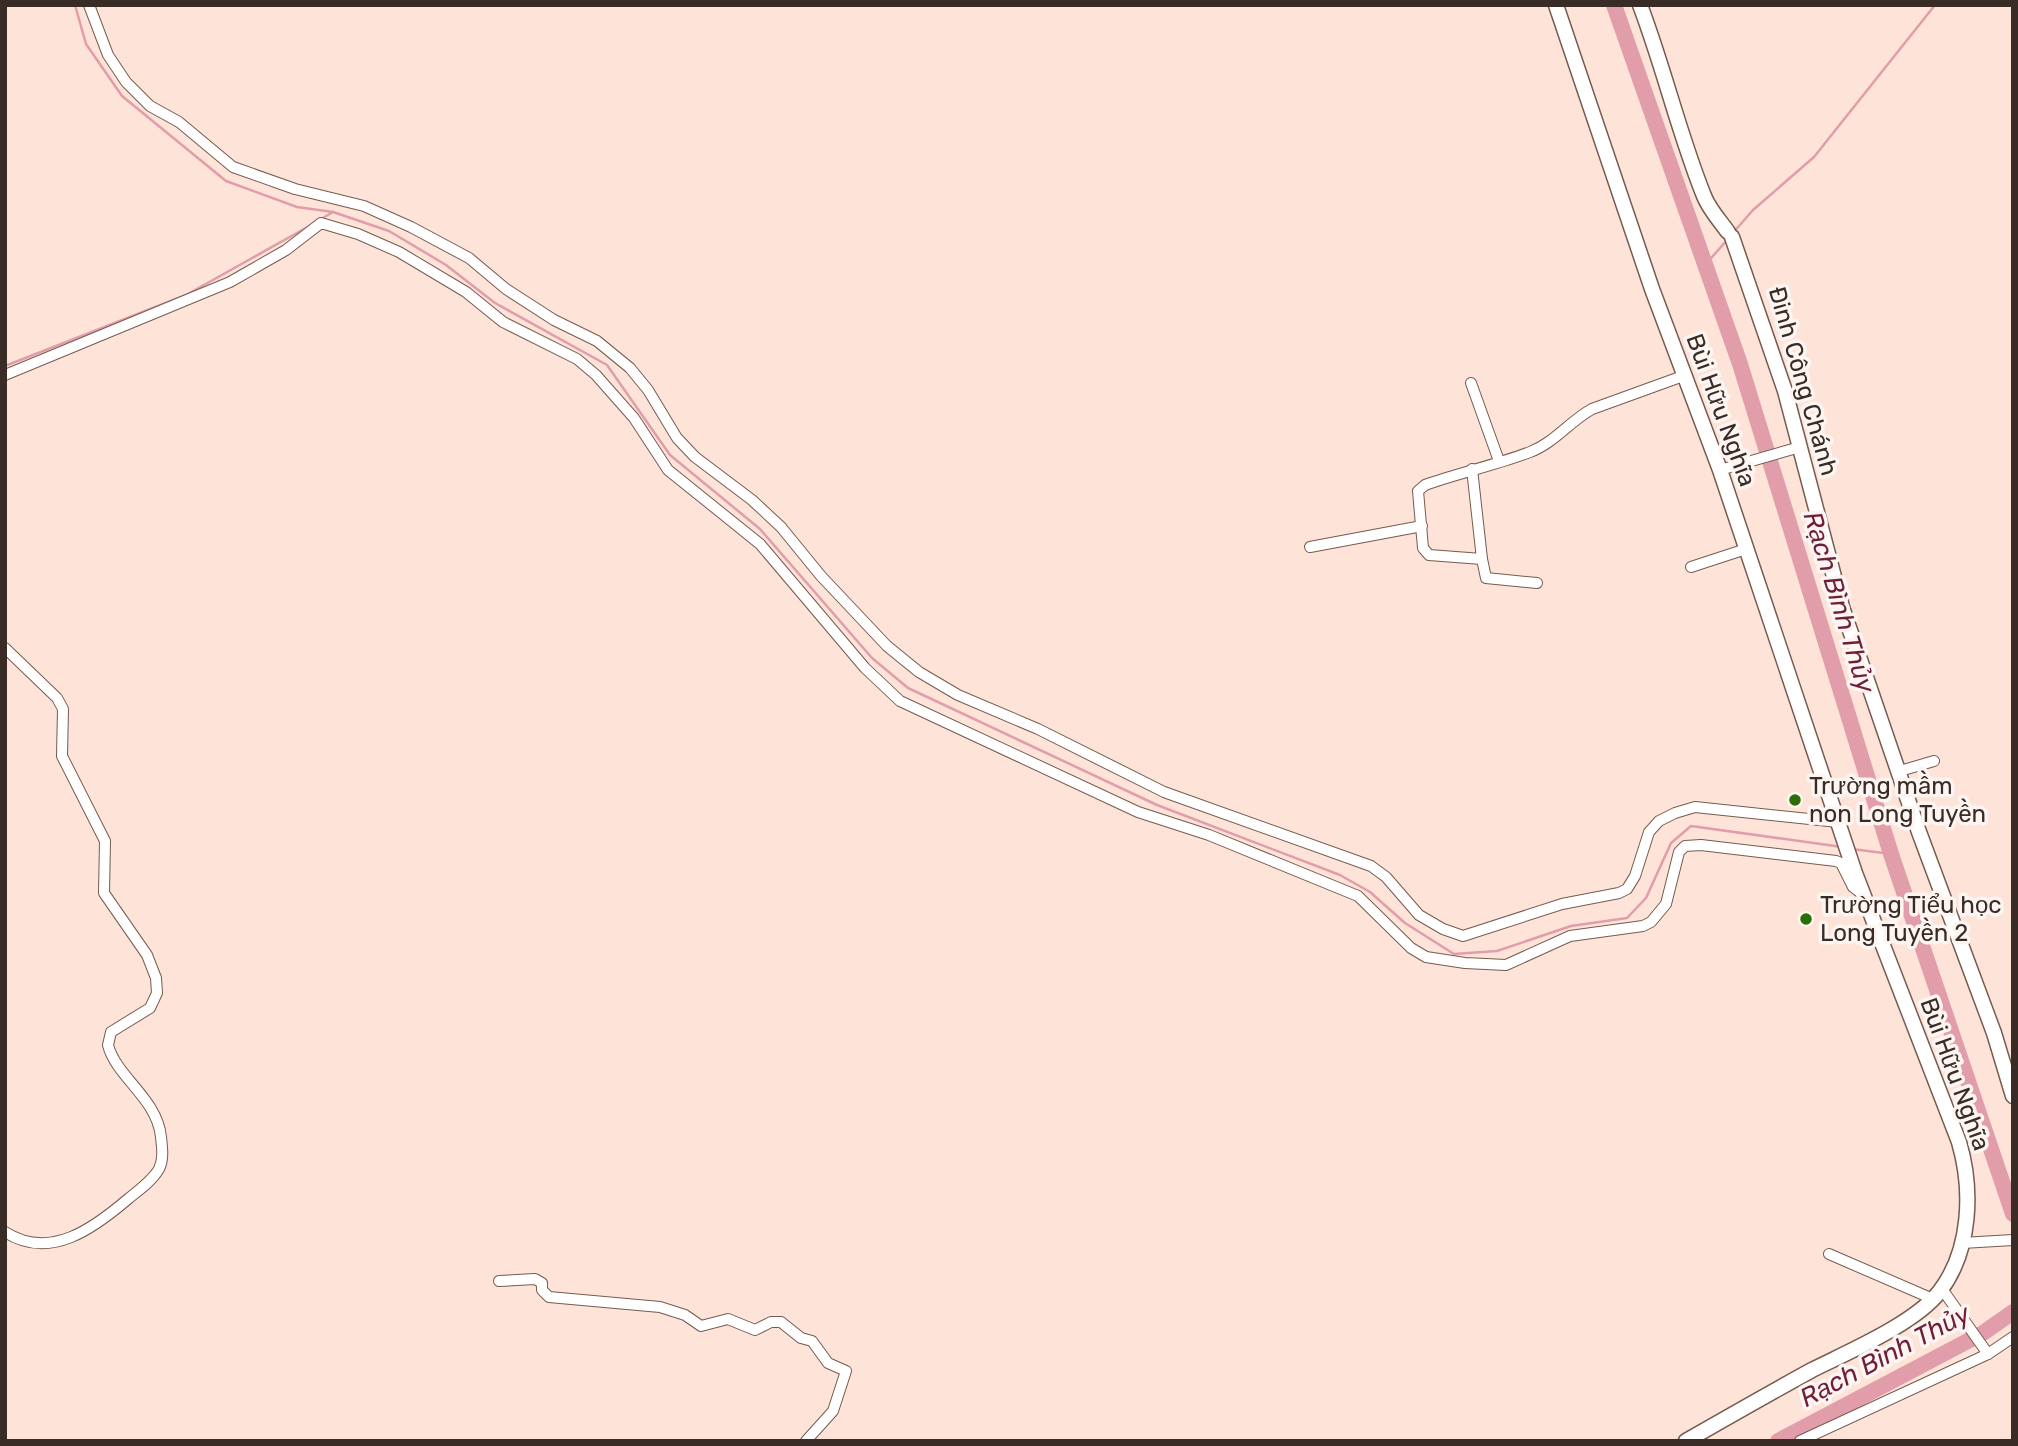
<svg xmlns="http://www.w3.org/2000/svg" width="2018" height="1446" viewBox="0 0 2018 1446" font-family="Rubik,sans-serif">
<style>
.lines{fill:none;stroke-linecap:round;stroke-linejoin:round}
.stream{stroke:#e29dab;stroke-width:2.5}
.river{stroke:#e29dab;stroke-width:16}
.street-casing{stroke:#765b4f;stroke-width:12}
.secondary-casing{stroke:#765b4f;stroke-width:17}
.street{stroke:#fff;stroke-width:10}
.secondary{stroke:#fff;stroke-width:14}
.poi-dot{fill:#2c6e06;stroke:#fcf5f2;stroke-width:2.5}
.labels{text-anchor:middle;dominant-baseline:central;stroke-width:7;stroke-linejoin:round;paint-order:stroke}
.street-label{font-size:24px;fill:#392c27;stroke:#fcf5f2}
.poi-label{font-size:24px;fill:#392c27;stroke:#fcf5f2;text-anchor:start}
.water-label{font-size:26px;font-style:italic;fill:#6f1f38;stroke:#fcf5f2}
</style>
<rect width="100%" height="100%" fill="#fee3d8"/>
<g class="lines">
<g class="stream">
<polyline points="75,5 86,44 122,96 226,181 297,207 333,212 389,231 446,265 495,303 607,365 670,455 760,529 872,658 908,688 1157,805 1340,875 1370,892 1405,923 1454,954 1497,951 1571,926 1627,918 1646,898 1671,843 1691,826 1842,847"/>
<polyline points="321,219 333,212"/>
<polyline points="1732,234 1753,210 1814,157 1935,5"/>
<polyline points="1705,265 1728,239"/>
<polyline points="5,366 186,295 313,224"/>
<polyline points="1852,849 1891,854"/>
</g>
<g class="river">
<polyline points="1614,5 1740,364 1891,854 2013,1214"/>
<polyline points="1778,1441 1983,1333 2013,1312"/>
</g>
<g class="street-casing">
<g id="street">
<polyline points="89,5 108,55 126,82 150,106 179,122 233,167 295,189 364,206 411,227 469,258 506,289 554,320 597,341 630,368 648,390 677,438 695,457 752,500 781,527 821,576 887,646 919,672 958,695 1038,729 1164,792 1371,866 1386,877 1419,915 1443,929 1463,936 1562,904 1619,893 1627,889 1635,876 1649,832 1659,821 1675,813 1695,807 1838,822"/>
<polyline points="5,375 230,282 286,250 321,223 358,234 399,252 466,292 503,322 577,359 596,375 634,418 668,470 760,544 865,668 900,701 1138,812 1209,835 1358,896 1411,948 1426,957 1465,963 1506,965 1570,936 1643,926 1651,922 1666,904 1679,852 1685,846 1701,845 1836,861 1841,863 1853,887 1861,893"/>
<polyline points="1471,383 1499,461"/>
<polyline points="1472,469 1482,559"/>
<polyline points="1720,470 1800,447"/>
<polyline points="1310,547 1422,526"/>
<polyline points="1691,567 1746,549"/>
<path d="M1537 583 1486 578 1482 559 1429 555 1423 548 1418 491 1425 485C1459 473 1496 465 1530 452 1554 443 1570 421 1592 409L1683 376"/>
<path d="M5 648 57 698 63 709 62 756 105 841 104 893 147 955 156 978 157 993 150 1008 111 1032 108 1045C116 1077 157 1098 161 1137 162 1147 164 1159 159 1169 152 1181 139 1190 128 1199 94 1228 50 1261 5 1232"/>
<polyline points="1900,771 1934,761"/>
<polyline points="1962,1243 2013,1240"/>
<polyline points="1829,1254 1933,1299"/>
<polyline points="499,1281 535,1279 542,1283 542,1290 549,1297 660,1307 685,1315 701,1326 728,1319 755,1330 771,1322 781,1322 801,1338 812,1341 828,1363 846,1371 833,1411 806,1441"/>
<polyline points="1942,1289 1988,1354 2013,1337"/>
<polyline points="1800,1441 1988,1354"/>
</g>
</g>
<g class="secondary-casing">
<g id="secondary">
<path d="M1556 5 1652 289 1720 470 1855 873 1959 1142C1973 1190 1971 1250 1940 1291 1916 1323 1848 1352 1812 1370 1770 1393 1728 1417 1686 1441"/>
<path d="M1640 5C1664 68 1679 134 1704 196 1709 209 1720 221 1728 232"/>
<polyline points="1732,237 1785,391 1842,607 1919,832 1994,1033 2013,1096"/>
</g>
</g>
<use href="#street" class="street"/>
<use href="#secondary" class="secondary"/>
</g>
<g class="poi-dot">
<circle cx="1795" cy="800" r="7"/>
<circle cx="1806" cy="919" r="7"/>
</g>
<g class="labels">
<g class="street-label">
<text transform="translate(1803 381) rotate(74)">Đinh Công Chánh</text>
<text transform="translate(1721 410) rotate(70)">Bùi Hữu Nghĩa</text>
<text transform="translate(1955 1074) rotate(70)">Bùi Hữu Nghĩa</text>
</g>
<g class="poi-label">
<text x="1809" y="786">Trường mầm<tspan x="1809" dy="28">non Long Tuyền</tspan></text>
<text x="1820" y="905">Trường Tiểu học<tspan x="1820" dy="28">Long Tuyền 2</tspan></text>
</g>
<g class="water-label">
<text transform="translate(1839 602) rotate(73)">Rạch Bình Thủy</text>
<text transform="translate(1885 1356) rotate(-28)">Rạch Bình Thủy</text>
</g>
</g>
<rect width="2018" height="1446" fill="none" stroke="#392c27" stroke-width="14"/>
</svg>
